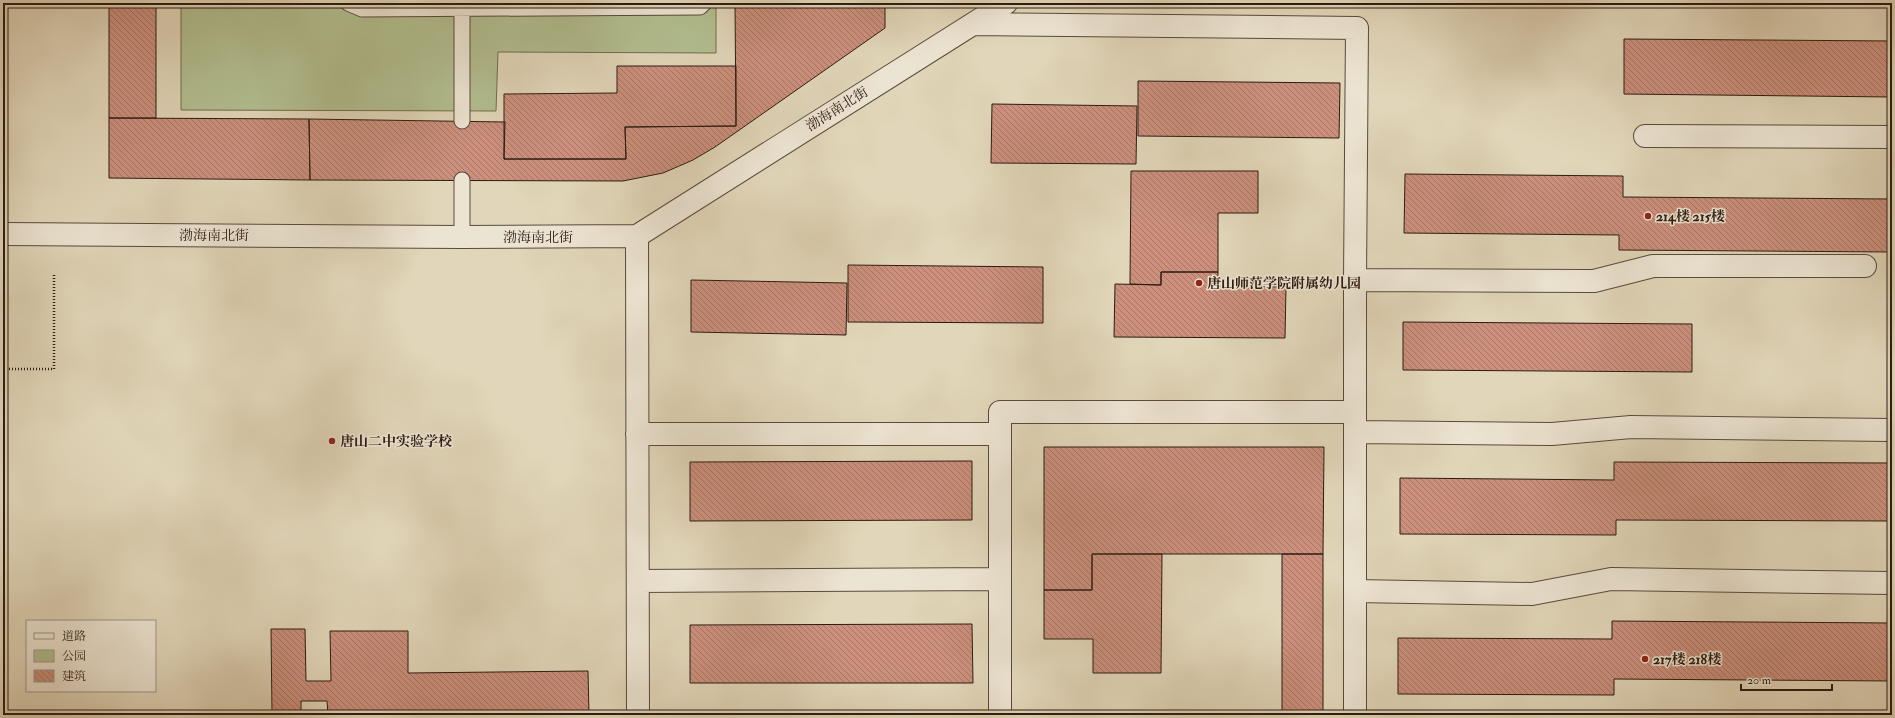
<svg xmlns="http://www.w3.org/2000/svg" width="1895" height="718" viewBox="0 0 1895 718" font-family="'IM FELL Double Pica','Noto Serif SC',serif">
<defs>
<pattern id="building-back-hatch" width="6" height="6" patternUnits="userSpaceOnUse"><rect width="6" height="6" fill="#cc907d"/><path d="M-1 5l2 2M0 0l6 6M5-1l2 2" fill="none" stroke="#a67565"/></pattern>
</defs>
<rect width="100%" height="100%" fill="#e1d6b9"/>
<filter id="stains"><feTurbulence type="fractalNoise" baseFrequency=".005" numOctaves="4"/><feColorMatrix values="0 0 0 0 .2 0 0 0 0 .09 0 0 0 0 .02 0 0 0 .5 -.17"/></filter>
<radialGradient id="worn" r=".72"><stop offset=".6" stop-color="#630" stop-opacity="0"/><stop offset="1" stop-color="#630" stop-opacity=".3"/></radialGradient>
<path fill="#b2be90" stroke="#706c51" d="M 181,3 L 716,3 L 716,53 L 498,52 L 496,111 L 181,110 Z"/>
<path fill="url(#building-back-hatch)" stroke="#2d1b12" d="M 109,3 L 156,3 L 156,118 L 109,118 Z
M 735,3 L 885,3 L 885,28 L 715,147 L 693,160 L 663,173 L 623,181 L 310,180 L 309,119 L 505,122 L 504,159 L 626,159 L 625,127 L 736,126 Z
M 1624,39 L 1892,41 L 1892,97 L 1624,94 Z
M 617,66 L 736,66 L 736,126 L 625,127 L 626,159 L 504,159 L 504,94 L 617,93 Z
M 1138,81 L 1340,83 L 1339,138 L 1138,136 Z
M 992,104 L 1137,106 L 1136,164 L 991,163 Z
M 109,118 L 309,119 L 310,180 L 109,178 Z
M 1131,171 L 1258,171 L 1258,213 L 1218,213 L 1218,272 L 1161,272 L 1161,285 L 1130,284 Z
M 1405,174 L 1623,176 L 1623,197 L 1892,199 L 1892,252 L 1619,250 L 1619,235 L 1404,233 Z
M 848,265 L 1043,267 L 1043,323 L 848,322 Z
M 1161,272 L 1218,272 L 1218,286 L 1286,287 L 1285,338 L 1114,337 L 1115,284 L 1161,285 Z
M 691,280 L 847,283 L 846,335 L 691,332 Z
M 1403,322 L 1692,324 L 1692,372 L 1403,370 Z
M 1044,447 L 1324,447 L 1323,554 L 1092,554 L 1092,590 L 1044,590 Z
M 972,461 L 972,520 L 690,521 L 690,462 Z
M 1614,462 L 1892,463 L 1892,521 L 1616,520 L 1616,535 L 1400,534 L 1400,478 L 1614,480 Z
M 1092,554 L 1162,554 L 1161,673 L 1093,673 L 1093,639 L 1044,639 L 1044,590 L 1092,590 Z
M 1282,554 L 1323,554 L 1323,715 L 1282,715 Z
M 1612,621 L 1892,623 L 1892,681 L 1614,679 L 1614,695 L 1398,694 L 1398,638 L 1612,639 Z
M 972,624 L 973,683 L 690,683 L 690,625 Z
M 271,629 L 305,629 L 306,681 L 331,681 L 330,631 L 408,631 L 408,673 L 588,671 L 589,715 L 328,715 L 327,701 L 301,701 L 301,715 L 272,715 Z"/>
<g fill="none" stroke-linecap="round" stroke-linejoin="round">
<defs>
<path id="service" d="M 348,3 L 362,9 L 700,7 L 704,3
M 462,9 L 462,121
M 462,237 L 462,180"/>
<path id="minor" d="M 973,24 L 1357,28 L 1355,280 L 1355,715
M 1645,136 L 1892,137
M 3,234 L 462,237 L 637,236 L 1006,3
M 637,236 L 638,715
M 1355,280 L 1594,281 L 1653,266 L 1865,266
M 1355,432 L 1552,434 L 1631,427 L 1892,430
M 637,434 L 1000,434
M 638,581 L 1000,579
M 1355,591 L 1532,594 L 1611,579 L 1892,583
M 1000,715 L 1000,412 L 1355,412"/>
</defs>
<use href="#service" stroke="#5a4a3c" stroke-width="17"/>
<use href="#minor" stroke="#5a4a3c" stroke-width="24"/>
<path stroke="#2d1b12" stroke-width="2.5" stroke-dasharray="1 2" stroke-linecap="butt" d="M 3,369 L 54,369 L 54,274"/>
<use href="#service" stroke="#ece4d2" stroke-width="15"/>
<use href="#minor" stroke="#ece4d2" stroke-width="22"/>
</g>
<g fill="#8f2418" stroke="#ece4d2" stroke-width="1.5">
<circle cx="1648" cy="216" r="4"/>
<circle cx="1199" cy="283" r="4"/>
<circle cx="332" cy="441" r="4"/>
<circle cx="1645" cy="659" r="4"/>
</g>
<g text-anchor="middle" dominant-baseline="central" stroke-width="3" stroke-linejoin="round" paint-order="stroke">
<g font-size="14" fill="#2d1b12" stroke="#ece4d2">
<text transform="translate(837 109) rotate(-32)">渤海南北街</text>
<text x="214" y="235">渤海南北街</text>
<text x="538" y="237">渤海南北街</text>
</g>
<g font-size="14" font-weight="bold" fill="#2d1b12" stroke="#ece4d2" text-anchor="start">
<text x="1656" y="216">214楼 215楼</text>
<text x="1207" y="283">唐山师范学院附属幼儿园</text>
<text x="340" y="441">唐山二中实验学校</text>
<text x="1653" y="659">217楼 218楼</text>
</g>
</g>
<rect width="1895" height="718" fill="none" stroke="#e1d6b9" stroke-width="16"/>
<rect x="4" y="4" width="1887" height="710" fill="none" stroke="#2d1b12" stroke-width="2"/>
<rect x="8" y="8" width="1879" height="702" fill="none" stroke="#2d1b12"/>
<rect x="26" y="620" width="130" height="72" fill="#ece4d2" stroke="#a09485"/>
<rect x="34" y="633" width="20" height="6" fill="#ece4d2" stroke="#a09485"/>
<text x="62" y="640" font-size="12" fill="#2d1b12">道路</text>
<rect x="34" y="650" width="20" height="12" fill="#b2be90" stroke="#a09485"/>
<text x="62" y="660" font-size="12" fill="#2d1b12">公园</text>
<rect x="34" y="670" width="20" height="12" fill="url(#building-back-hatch)" stroke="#a09485"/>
<text x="62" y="680" font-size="12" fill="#2d1b12">建筑</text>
<path d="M1741 684v6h91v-6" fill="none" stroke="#2d1b12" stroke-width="2"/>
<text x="1747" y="684" font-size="12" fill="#2d1b12" stroke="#ece4d2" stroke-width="3" paint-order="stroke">20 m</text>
<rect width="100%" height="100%" filter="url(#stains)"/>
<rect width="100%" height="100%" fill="url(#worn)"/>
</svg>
